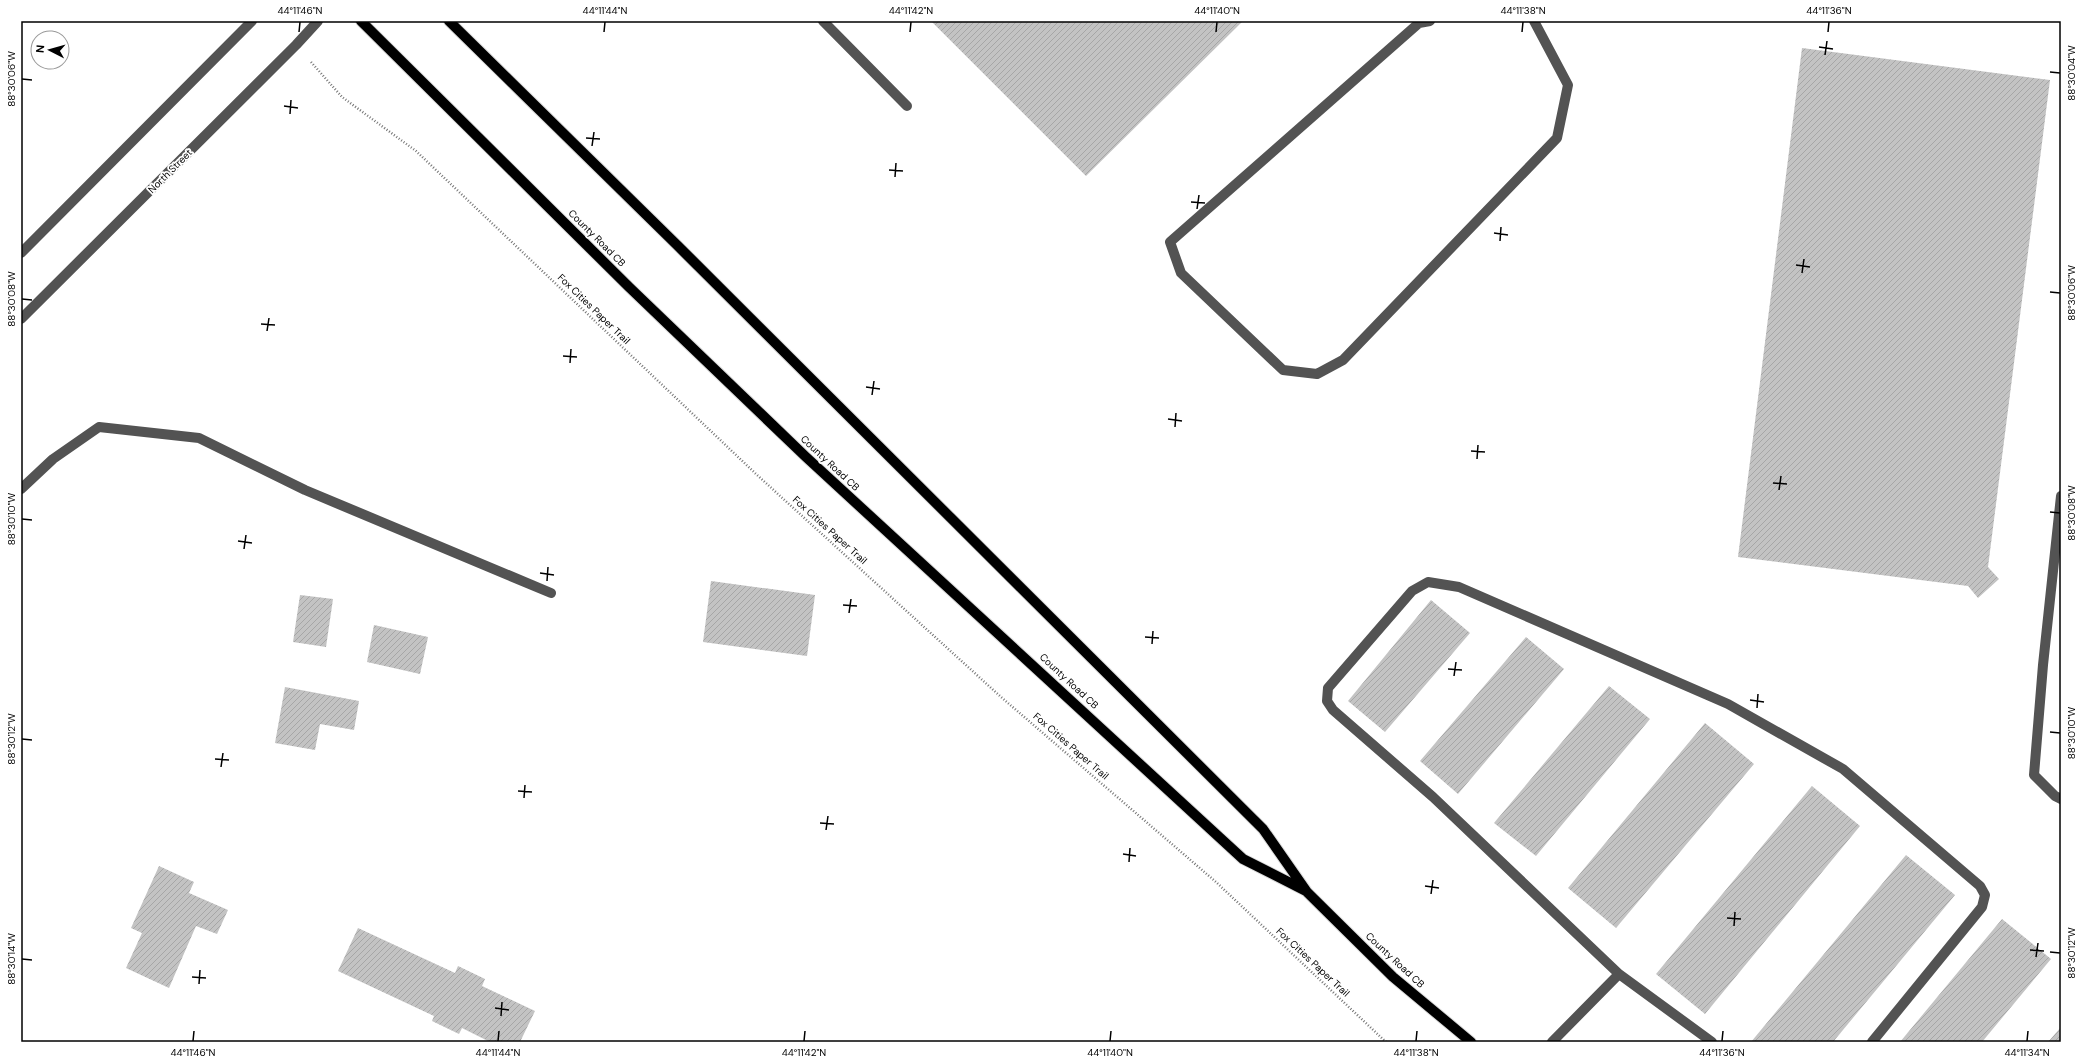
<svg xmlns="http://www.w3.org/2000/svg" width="2082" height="1063" viewBox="0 0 2082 1063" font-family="'DM Sans',sans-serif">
<defs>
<pattern id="building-hatch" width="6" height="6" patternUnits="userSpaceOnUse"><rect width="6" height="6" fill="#c3c3c3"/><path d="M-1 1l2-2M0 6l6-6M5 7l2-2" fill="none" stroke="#a6a6a6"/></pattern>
</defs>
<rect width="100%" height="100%" fill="#fff"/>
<path fill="url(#building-hatch)" d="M 931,21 L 1243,21 L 1086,176 Z
M 1802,48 L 2050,80 L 1988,567 L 1999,579 L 1978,598 L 1968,586 L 1738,557 Z
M 711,581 L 815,595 L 807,656 L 703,642 Z
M 300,595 L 333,599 L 326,647 L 293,642 Z
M 1431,600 L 1470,633 L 1385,732 L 1348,701 Z
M 374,625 L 428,637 L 420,674 L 367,662 Z
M 1526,637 L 1564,669 L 1458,794 L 1420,761 Z
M 1609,686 L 1650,719 L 1536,856 L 1494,823 Z
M 285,687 L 359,701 L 354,730 L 320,724 L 315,750 L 275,743 Z
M 1705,723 L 1754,764 L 1616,928 L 1568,888 Z
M 1812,786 L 1860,826 L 1705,1014 L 1656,974 Z
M 1906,855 L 1955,895 L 1833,1042 L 1751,1042 Z
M 159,866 L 194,882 L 189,893 L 228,910 L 217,934 L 196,926 L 169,988 L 126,968 L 142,933 L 131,928 Z
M 2002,919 L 2051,959 L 1982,1042 L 1900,1042 Z
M 358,928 L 455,973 L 458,966 L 485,979 L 482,986 L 535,1011 L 520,1042 L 490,1042 L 462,1028 L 459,1034 L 432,1021 L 434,1016 L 338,971 Z
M 2061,1027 L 2061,1042 L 2048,1042 Z"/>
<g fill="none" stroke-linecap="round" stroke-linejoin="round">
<defs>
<path id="major" d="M 361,21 L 629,287 L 806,457 L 1243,859 L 1306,891
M 449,21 L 677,245 L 1263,829 L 1307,892 L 1393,977 L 1471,1042"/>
</defs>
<use href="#major" stroke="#dbdbdb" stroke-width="12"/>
<path stroke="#757575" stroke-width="2.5" stroke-dasharray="1 2" stroke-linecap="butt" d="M 311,62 L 342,97 L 416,151 L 756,474 L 1001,697 L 1216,882 L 1386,1042"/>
<path stroke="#535353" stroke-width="10" d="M 823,21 L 907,106
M 1430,21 L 1419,23 L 1170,242 L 1181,273 L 1283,370 L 1317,374 L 1343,360 L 1557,138 L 1568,85 L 1534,21
M 21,253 L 252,21
M 21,319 L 296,45 L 318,21
M 21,489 L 53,459 L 99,427 L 199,438 L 305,490 L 551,593
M 2061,496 L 2043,665 L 2034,775 L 2055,796 L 2061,799
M 1552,1042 L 1619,974
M 1712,1042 L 1619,974 L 1433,797 L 1333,710 L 1327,701 L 1328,688 L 1412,591 L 1428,582 L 1459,587 L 1728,704 L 1843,769 L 1980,886 L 1985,895 L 1982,907 L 1872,1042"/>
<use href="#major" stroke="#000" stroke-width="10"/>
</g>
<path fill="none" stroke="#000" stroke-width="1.5" d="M 299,32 L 300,22M 604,32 L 605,22M 910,32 L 911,22M 1216,32 L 1217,22M 1522,32 L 1523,22M 1828,32 L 1829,22M 1819,47 L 1833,49M 1825,55 L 1827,41M 2050,72 L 2060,73M 22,79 L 32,80M 284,106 L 298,108M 290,114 L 291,100M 586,138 L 600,139M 592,146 L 594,132M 889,170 L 903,171M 895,177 L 896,163M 1191,202 L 1205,203M 1197,209 L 1199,195M 1494,233 L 1508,235M 1500,241 L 1501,227M 1796,265 L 1810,267M 1802,273 L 1804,259M 2050,292 L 2060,293M 22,299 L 32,300M 261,324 L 275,325M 267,331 L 269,318M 563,356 L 577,357M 570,363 L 571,349M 866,387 L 880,389M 872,395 L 874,381M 1168,419 L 1182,421M 1175,427 L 1176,413M 1471,451 L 1485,452M 1477,459 L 1478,445M 1773,483 L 1787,484M 1779,490 L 1781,476M 2050,512 L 2060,513M 22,519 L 32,520M 238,541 L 252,543M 244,549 L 246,535M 540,573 L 554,575M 547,581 L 548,567M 843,605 L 857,606M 849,613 L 851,599M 1145,637 L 1159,638M 1152,644 L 1153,631M 1448,669 L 1462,670M 1454,676 L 1456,662M 1750,700 L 1764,702M 1757,708 L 1758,694M 2050,732 L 2060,733M 22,739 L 32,740M 215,759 L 229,760M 221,767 L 223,753M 518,791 L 532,792M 524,798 L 525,785M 820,823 L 834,824M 826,830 L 828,816M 1123,854 L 1136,856M 1129,862 L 1130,848M 1425,886 L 1439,888M 1431,894 L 1433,880M 1727,918 L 1741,919M 1734,926 L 1735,912M 2030,950 L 2044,951M 2050,952 L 2060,953M 2036,957 L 2038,943M 22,959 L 32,960M 192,977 L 206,978M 199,984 L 200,970M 495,1008 L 509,1010M 501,1016 L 502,1002M 193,1041 L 194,1031M 498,1041 L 499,1031M 804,1041 L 805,1031M 1110,1041 L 1111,1031M 1416,1041 L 1417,1031M 1722,1041 L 1723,1031M 2027,1041 L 2028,1031"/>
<g text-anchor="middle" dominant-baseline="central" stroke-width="3.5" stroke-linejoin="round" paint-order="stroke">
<g font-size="10" fill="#000" stroke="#fff">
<text transform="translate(170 171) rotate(-45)">North Street</text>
<text transform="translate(597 238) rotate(45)">County Road CB</text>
<text transform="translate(594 309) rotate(44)">Fox Cities Paper Trail</text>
<text transform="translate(830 463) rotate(43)">County Road CB</text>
<text transform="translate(830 530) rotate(42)">Fox Cities Paper Trail</text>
<text transform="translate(1069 681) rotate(43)">County Road CB</text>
<text transform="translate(1071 746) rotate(41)">Fox Cities Paper Trail</text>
<text transform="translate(1395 960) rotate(43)">County Road CB</text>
<text transform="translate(1313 962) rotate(43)">Fox Cities Paper Trail</text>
</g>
</g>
<rect width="2082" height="1063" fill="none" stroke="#ffffff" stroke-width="44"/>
<g transform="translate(50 50) rotate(276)"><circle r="19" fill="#ffffff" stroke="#999999"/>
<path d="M0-3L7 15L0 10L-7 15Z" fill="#000000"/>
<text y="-6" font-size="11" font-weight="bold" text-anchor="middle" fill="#000000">N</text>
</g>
<rect x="22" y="22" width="2038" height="1019" fill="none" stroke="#000" stroke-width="1.5"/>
<g font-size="10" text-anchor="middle" fill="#000">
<text x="300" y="14">44°11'46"N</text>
<text x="605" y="14">44°11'44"N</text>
<text x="911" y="14">44°11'42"N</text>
<text x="1217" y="14">44°11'40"N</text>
<text x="1523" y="14">44°11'38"N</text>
<text x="1829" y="14">44°11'36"N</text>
<text transform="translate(2071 73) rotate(-90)" y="4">88°30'04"W</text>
<text transform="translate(11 79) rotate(-90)" y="4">88°30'06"W</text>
<text transform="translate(2071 293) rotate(-90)" y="4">88°30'06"W</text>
<text transform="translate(11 299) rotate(-90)" y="4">88°30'08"W</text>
<text transform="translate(2071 513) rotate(-90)" y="4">88°30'08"W</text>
<text transform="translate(11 519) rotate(-90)" y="4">88°30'10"W</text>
<text transform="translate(2071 733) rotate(-90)" y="4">88°30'10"W</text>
<text transform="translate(11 739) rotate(-90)" y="4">88°30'12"W</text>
<text transform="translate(2071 953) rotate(-90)" y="4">88°30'12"W</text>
<text transform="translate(11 959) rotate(-90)" y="4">88°30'14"W</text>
<text x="193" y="1056">44°11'46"N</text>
<text x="498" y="1056">44°11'44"N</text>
<text x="804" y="1056">44°11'42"N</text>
<text x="1110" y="1056">44°11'40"N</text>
<text x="1416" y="1056">44°11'38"N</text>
<text x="1722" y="1056">44°11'36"N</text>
<text x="2027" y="1056">44°11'34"N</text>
</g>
</svg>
